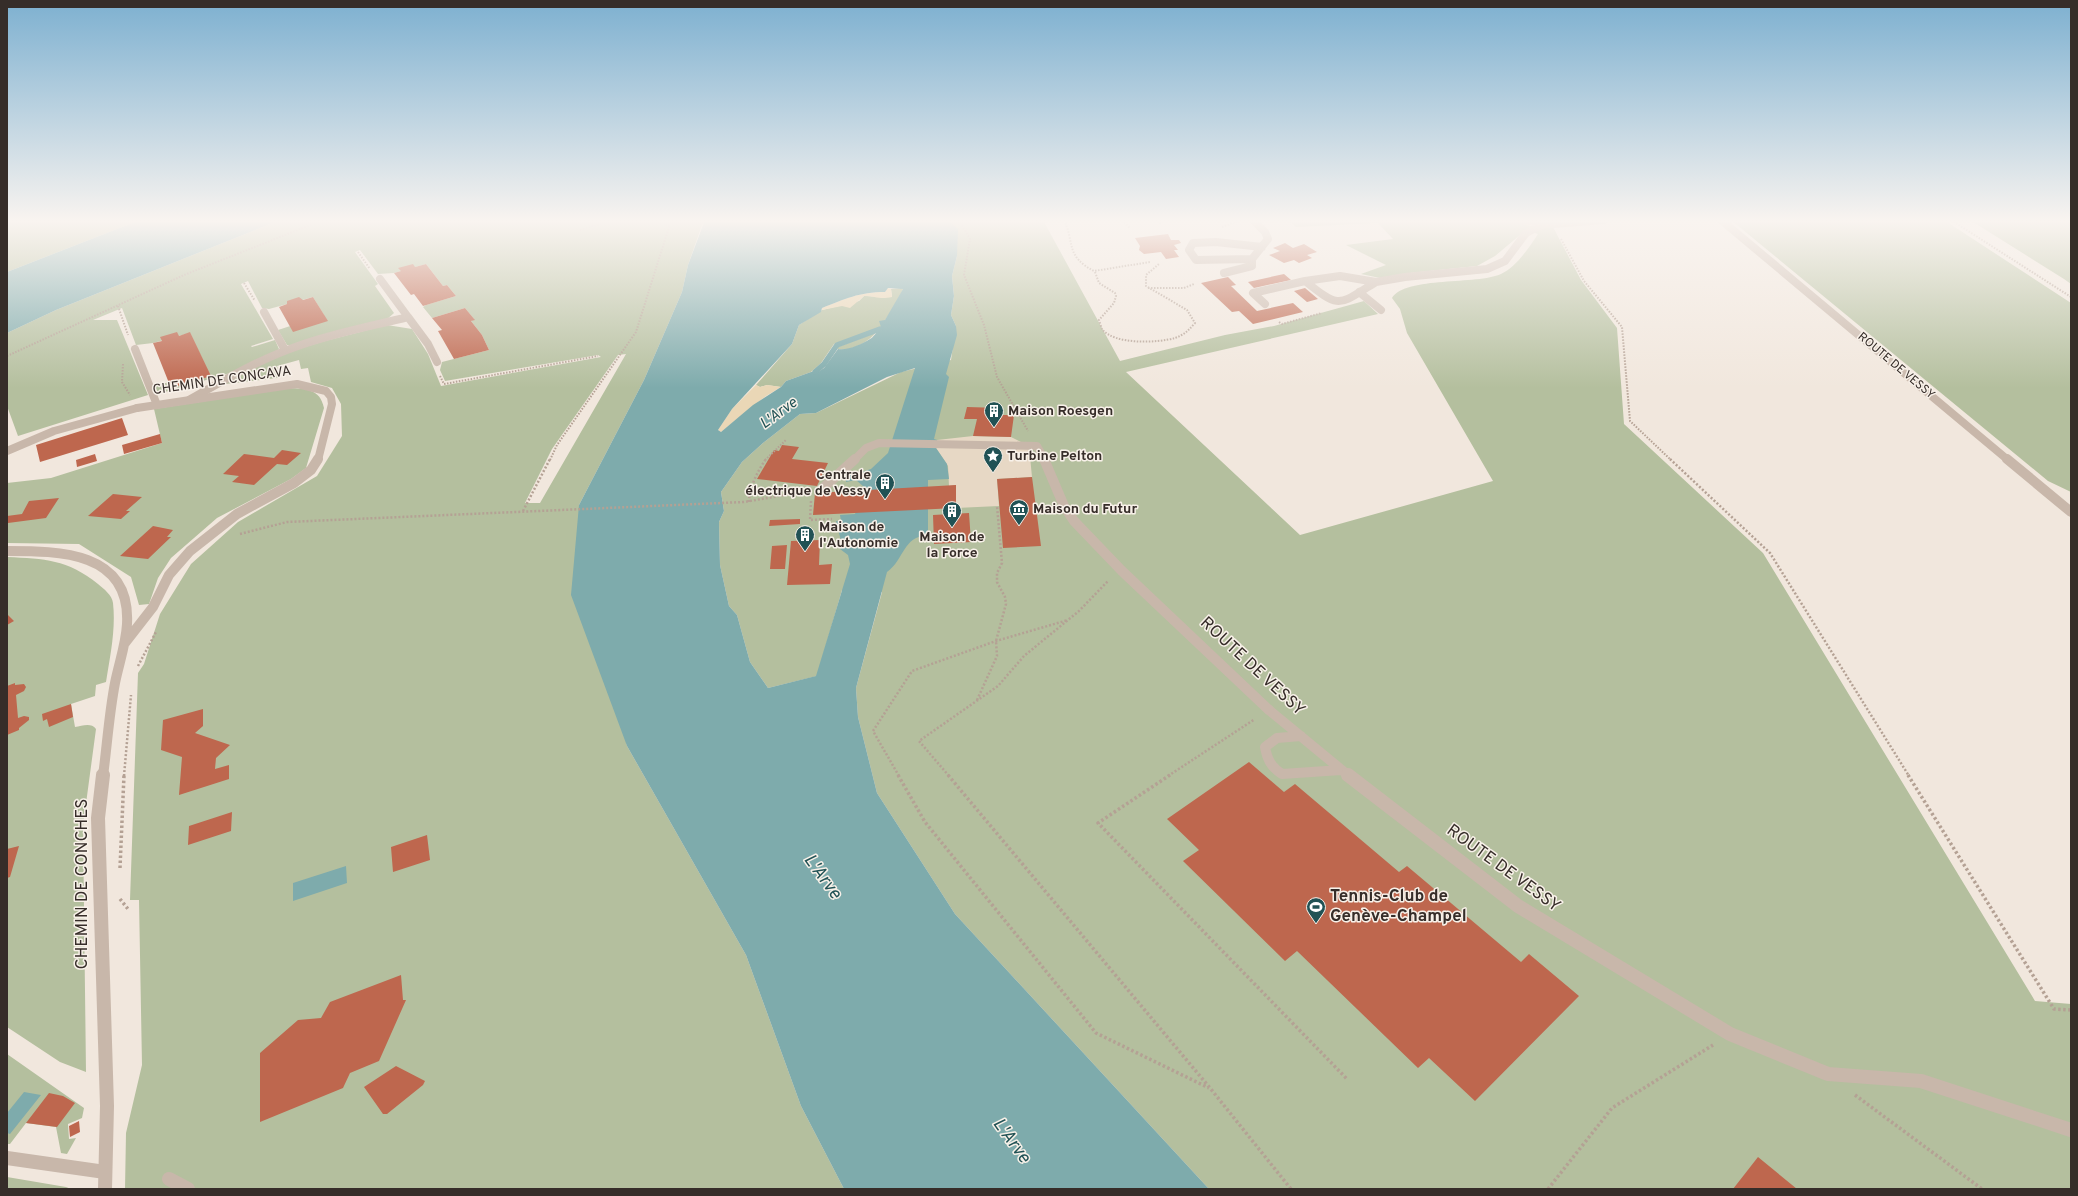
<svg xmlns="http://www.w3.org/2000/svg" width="2078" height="1196" viewBox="0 0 2078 1196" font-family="Overpass,sans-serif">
<rect width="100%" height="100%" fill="#f1e7dd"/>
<path fill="#b4bf9e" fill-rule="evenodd" d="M 7,220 L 140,220 L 7,272 Z
M 280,220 L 706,220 L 702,225 L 688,265 L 682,292 L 644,380 L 579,505 L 627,746 L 746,955 L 801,1106 L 844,1189 L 125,1189 L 126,1133 L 142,1065 L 139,900 L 130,900 L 138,673 L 144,664 L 160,614 L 191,564 L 238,522 L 317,476 L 342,436 L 341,404 L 332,388 L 311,382 L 308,368 L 301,369 L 299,360 L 277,366 L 280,376 L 277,378 L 225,384 L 228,379 L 288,352 L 325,341 L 387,325 L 412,329 L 428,354 L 441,386 L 601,357 L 598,355 L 445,381 L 440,370 L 442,362 L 489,350 L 482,335 L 471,321 L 474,319 L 465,308 L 432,318 L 423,307 L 426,305 L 456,296 L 447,285 L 443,286 L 426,264 L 394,273 L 378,274 L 360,250 L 355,252 L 378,284 L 375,286 L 394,313 L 385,321 L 293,345 L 287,345 L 278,330 L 324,315 L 313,297 L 269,309 L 262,308 L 248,281 L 241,284 L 273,339 L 251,346 L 252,347 L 275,340 L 279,349 L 276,352 L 230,373 L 158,394 L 155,386 L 169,382 L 210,375 L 190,333 L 153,343 L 136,345 L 122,308 L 93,320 L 117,320 L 148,395 L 18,436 L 7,406 L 7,333 L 56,310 ZM 626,354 L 540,503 L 525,503 L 552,449 L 618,355 Z
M 948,220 L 1043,220 L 1120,361 L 1225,335 L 1274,326 L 1364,301 L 1378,314 L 1126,372 L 1300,535 L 1493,481 L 1407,333 L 1400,309 L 1392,298 C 1406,276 1477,285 1501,274 C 1516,267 1529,248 1538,234 L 1526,230 L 1495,256 L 1477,266 L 1410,273 L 1380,278 L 1361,274 L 1386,265 L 1346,245 L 1393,239 L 1378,223 L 1296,227 L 1288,220 L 1517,220 L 1532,227 L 1553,227 L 1581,280 L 1617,328 L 1624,424 L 1763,553 L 2035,1001 L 2071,1004 L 2071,1189 L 1209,1189 L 955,914 L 877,793 L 858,717 L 856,688 L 882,592 L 842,590 L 817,676 L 768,688 L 750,662 L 737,615 L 729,606 L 720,565 L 719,522 L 724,511 L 721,492 L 742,462 L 763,443 L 800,414 L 816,413 L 901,372 L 951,360 L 956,326 L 951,315 L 954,296 L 952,276 L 957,256 Z
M 1731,220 L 1944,220 L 2071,303 L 2071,492 L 2048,481 Z
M 1970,220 L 2071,220 L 2071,284 L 2064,279 Z
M 901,288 L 903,289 C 898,302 888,315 881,327 L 834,344 L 821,363 L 811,372 L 786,381 L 781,387 L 767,385 L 760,387 L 756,385 L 792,344 L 799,325 L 822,310 L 859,301 L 864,296 L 892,297 L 891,289 Z
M 875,333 C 869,342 849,352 838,349 L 838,347 Z
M 289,388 C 305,389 320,388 324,408 L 306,468 L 291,479 L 217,518 L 171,558 L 158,578 L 149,604 L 139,605 L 131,577 L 79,544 L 7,543 L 7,483 L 51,478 L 162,443 L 154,409 Z
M 7,557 C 45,559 67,559 98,584 C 104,589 112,595 113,603 C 116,629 110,657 106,682 L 96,685 L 95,696 L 71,704 L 75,727 C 82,726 91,722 96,729 L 83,826 L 86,1072 L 60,1062 L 7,1027 Z
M 7,1054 L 84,1108 L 82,1118 L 68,1124 L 69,1139 L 76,1138 L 67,1154 L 61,1153 L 56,1127 L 26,1123 L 10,1144 L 7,1144 Z
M 7,1177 L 66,1187 L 71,1189 L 7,1189 Z"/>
<path fill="#ead7b6" d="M 887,288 L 891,289 L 892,297 C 879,300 876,296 864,296 L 850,308 L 842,306 L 822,310 L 822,308 C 845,299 859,292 885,292 Z
M 756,385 L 760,387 L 767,385 L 781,387 L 766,396 L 721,432 L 718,430 L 732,409 Z"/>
<path fill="#e7d8c5" d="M 973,436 L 1011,437 L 1029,446 L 1032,477 L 997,479 L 999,506 L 956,508 L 956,485 L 949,486 L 948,466 L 936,448 L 937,440 Z"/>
<path fill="#7eabac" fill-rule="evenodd" d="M 140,220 L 280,220 L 56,310 L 7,333 L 7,272 Z
M 706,220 L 948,220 L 958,229 L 957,256 L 952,276 L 954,296 L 951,315 L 956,326 L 957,335 L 946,374 L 949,377 L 934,439 L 937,440 L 936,448 L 947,464 L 949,479 L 928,480 L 928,535 C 902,537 905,559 887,572 L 856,688 L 858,717 L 877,793 L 955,914 L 1209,1189 L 844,1189 L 801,1106 L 746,955 L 627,746 L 571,595 L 579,505 L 644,380 L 682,292 L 688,265 L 703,225 ZM 888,288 L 903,289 L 885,320 L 879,321 L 881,327 L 879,331 C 875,333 874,337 870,339 C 862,344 847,351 838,349 L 824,368 L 818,372 L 811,372 L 786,381 L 781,387 L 753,405 L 721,432 L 718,430 L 732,409 L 792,344 L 799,325 L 821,312 L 822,308 C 845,299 859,292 885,292 ZM 915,368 L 888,453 L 871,469 L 855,474 L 846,475 L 846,482 L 856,480 L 864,487 L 855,514 L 840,515 L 841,521 L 836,521 L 842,545 L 840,549 L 848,555 L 850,564 L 816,676 L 768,688 L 750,662 L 737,615 L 729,606 L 720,565 L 719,522 L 724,511 L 721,492 L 742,462 L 763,443 L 800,414 L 816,413 L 887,377 Z
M 346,866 L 347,883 L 293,901 L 293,883 Z
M 24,1092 L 41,1095 L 10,1134 L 7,1133 L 7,1113 Z"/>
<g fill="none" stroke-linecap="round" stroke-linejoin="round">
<path stroke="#7eabac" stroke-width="5.5" d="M 815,372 L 824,364 L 837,345 L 880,329"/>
</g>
<path fill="#be674e" d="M 1168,234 L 1171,240 L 1179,240 L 1181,243 L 1174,245 L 1178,250 L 1174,250 L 1179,257 L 1166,259 L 1161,252 L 1144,254 L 1139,250 L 1140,246 L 1135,238 Z
M 1285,243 L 1293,248 L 1304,244 L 1317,252 L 1307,255 L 1312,258 L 1299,263 L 1294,260 L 1284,263 L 1269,255 L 1280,251 L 1273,248 Z
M 413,264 L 415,267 L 426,264 L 443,286 L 447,285 L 456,296 L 423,306 L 414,294 L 411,295 L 394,273 L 401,271 L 398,268 Z
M 1284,274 L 1291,280 L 1254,288 L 1248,282 Z
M 1228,277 L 1236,285 L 1231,286 L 1257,311 L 1293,303 L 1303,312 L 1253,324 L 1239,311 L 1232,312 L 1201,283 Z
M 1305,288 L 1318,299 L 1307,302 L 1294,291 Z
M 299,297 L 303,300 L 313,297 L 328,321 L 293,332 L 279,307 L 287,304 L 287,301 Z
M 465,308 L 475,320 L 471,321 L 482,335 L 489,350 L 454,359 L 438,331 L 442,330 L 432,318 Z
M 177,332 L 179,336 L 190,332 L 211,376 L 171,388 L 153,343 L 162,341 L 160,337 Z
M 967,407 L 1001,408 L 1001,415 L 1014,415 L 1011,437 L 973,436 L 977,419 L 964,419 Z
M 122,418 L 128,435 L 40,462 L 36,445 Z
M 160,434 L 162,443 L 124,454 L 122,445 Z
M 782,445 L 799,447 L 792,459 L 828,463 L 817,486 L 757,479 L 774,450 L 779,451 Z
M 282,450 L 301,453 L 287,465 L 277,464 L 254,485 L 232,482 L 239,476 L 223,474 L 244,454 L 274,458 Z
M 95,454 L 97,461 L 77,467 L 76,460 Z
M 1032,477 L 1041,546 L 1003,548 L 997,479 Z
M 956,485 L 956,508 L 813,515 L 815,493 Z
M 113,494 L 142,497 L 126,511 L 130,511 L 121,519 L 88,516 Z
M 59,498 L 46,518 L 8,523 L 7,525 L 7,516 L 22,514 L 29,501 Z
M 969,513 L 971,542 L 934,544 L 933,515 Z
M 800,519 L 800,524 L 769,526 L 770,520 Z
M 153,526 L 173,530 L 167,537 L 171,537 L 148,559 L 120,556 Z
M 820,540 L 819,565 L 832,564 L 830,584 L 787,585 L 791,541 Z
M 787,545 L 785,569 L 770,569 L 772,546 Z
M 7,614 L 14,621 L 7,625 Z
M 15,683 L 15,685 L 24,684 L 26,687 L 24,691 L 16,695 L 18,718 L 24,716 L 29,717 L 29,720 L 19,728 L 19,730 L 7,735 L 7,686 Z
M 71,704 L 73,717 L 49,727 L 47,719 L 43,721 L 42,714 Z
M 203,709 L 203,726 L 195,733 L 230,745 L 216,758 L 215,769 L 229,765 L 229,779 L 179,795 L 182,757 L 161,750 L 163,720 Z
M 1249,762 L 1284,792 L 1295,784 L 1399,872 L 1407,866 L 1521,962 L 1529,954 L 1579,996 L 1475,1101 L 1429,1058 L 1418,1068 L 1297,951 L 1285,961 L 1183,861 L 1199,850 L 1167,819 Z
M 232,812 L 231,831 L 188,845 L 189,826 Z
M 427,835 L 430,860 L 393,872 L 391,847 Z
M 19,846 L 10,877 L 7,878 L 7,849 Z
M 401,975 L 403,1000 L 406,1000 L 379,1061 L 350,1073 L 343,1088 L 260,1122 L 260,1053 L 298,1020 L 321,1018 L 330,1002 Z
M 396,1066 L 425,1081 L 423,1085 L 387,1114 L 383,1114 L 364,1087 Z
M 49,1093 L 63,1096 L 75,1103 L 57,1127 L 26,1123 Z
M 79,1121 L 80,1132 L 70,1137 L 69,1126 Z
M 1758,1157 L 1797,1189 L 1733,1189 Z"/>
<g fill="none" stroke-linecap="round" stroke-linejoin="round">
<path stroke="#b4a194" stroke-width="2" stroke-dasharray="1.5 1.5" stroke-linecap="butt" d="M 959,220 L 970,239 L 964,275 L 984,325 L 997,377 L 1028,431
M 1064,220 C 1075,243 1065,256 1094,271 L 1150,262
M 1122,220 L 1130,228
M 1158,220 L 1161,224
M 1951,220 L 2071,297
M 1222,227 L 1238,221
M 580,230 L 615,220
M 1561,239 L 1584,281 L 1622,327 L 1630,421 L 1671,460
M 358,252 L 370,269
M 1095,272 L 1099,283 L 1115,293 L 1116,296 L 1114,303 L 1099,320 C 1100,323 1101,327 1102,329 C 1114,345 1158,343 1175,338 C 1184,335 1189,330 1195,323 L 1187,310 L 1146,286 L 1146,275 L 1159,264
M 244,283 L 255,301
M 1148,288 L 1184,288 L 1194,284
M 118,306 L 128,335
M 1279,322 L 1282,324 L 1322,313
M 7,356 L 184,275 L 323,220
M 123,364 L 122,382 L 130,395
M 440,376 L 444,384 L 598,356
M 550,460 L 557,445 L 636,332 L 669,227 L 661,220
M 765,460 L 786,440"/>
<path stroke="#b4a194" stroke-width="2.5" stroke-dasharray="2 2" stroke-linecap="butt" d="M 1670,459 L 1770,553 L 1909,776
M 811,501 L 810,520 L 832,519
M 749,502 C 749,488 758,470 766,459
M 523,511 L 550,459
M 240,534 L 287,522 L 744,502 L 808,491
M 138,666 L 156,632
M 977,700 L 997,656 L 996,641 L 1006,604 L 1005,597 L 997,582 L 997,573 L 1002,563 L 997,506
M 124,776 L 131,695
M 899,776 L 873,731 L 912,671 L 996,641 L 1068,620
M 949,776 L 919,741 L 998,686 L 1024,656 L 1079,611 L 1108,581
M 1168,776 L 1255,719"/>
<path stroke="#b4a194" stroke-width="3.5" stroke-dasharray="2.5 2.5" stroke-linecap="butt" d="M 898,775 L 925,822 L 1096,1033 L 1209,1088
M 948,775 L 1210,1088 L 1291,1189
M 1170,775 L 1098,823 L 1347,1079
M 1908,775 L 2054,1009 L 2071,1010
M 120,868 L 124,775
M 120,899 L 128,909
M 1855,1095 L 1982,1189
M 1548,1189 L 1612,1108 L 1713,1045"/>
<path stroke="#c8b7aa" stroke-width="8" d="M 1519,220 L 1553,224 L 1604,220
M 1252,259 L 1196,260 L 1189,250 L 1193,243 L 1216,242 L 1262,247
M 1224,273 L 1252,266 L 1252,259 L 1268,239 L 1265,232 L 1253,220
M 1340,276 L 1376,282 C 1338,305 1341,310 1305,281 Z
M 1376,282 L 1405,277 L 1487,269 L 1505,261 L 1526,233 L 1544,224
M 1359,292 L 1381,310
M 1265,304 L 1253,293 L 1305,281
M 7,451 L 54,431 L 137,408"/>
<path stroke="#c8b7aa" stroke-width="10" d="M 1269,710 L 1349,776
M 1301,736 L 1277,738 L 1265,747 C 1267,759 1271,767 1282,774 L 1341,770"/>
<path stroke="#c8b7aa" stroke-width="14" d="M 1348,775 L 1518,906 L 1730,1034 L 1828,1074 L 1921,1081 L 2071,1130
M 7,1158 L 105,1172
M 169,1179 L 188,1189"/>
<path stroke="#c8b7aa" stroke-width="8" d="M 380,279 L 408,317
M 264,312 L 285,350
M 135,349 L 157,405
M 189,400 C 224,380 260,359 298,346 C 334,333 372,326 408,317 L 428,344 L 437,362
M 854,460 L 866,448 L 879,443 L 1037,446 L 1045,460"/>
<path stroke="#c8b7aa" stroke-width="10" d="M 1044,459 L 1064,506 L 1074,521 L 1122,571 L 1269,710
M 822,489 L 855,459"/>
<path stroke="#c8b7aa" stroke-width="8" d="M 137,408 L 297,384 L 326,391 L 331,397 L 332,404 L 318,460"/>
<path stroke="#c8b7aa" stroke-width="10" d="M 7,551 C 59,551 131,551 127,624 C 126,644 119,663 115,683 C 109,714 107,746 103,776
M 125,643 L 153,607 L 169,575 L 190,551 L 237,514 L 294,483 L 311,470 L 318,459"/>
<path stroke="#c8b7aa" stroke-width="14" d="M 103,775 L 98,818 L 107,1106 L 105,1189"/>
<path stroke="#c8b7aa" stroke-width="8" d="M 1721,220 L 2008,460"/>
<path stroke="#c8b7aa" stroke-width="10" d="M 2007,459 L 2071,512"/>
</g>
<linearGradient id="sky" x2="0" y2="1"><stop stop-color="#7db0d0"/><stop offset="0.57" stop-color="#f9f4f0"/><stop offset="1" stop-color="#f9f4f0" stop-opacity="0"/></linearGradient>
<rect width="2078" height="388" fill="url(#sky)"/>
<defs>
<symbol id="building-pin" viewBox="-11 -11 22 30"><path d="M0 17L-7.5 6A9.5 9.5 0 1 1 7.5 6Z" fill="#215255" stroke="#f8f1e9"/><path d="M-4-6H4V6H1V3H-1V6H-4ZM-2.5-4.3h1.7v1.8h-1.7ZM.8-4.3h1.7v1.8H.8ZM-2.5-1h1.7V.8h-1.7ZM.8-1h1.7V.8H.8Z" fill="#fff"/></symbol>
<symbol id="sight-pin" viewBox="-11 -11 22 30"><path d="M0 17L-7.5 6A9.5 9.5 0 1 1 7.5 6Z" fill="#215255" stroke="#f8f1e9"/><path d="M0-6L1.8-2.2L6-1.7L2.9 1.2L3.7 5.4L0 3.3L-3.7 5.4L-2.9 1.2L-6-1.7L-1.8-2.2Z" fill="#fff"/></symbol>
<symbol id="museum-pin" viewBox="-11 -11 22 30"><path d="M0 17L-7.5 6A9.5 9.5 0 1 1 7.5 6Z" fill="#215255" stroke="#f8f1e9"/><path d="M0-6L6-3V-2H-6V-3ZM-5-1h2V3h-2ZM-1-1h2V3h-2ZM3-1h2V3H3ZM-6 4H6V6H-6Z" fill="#fff"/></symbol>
<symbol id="stadium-pin" viewBox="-11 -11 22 30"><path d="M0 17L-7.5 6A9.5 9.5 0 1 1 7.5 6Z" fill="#215255" stroke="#f8f1e9"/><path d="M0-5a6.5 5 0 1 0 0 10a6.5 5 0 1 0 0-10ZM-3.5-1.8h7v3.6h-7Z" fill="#fff"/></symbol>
</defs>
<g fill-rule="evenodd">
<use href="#building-pin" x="983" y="400" width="22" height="30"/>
<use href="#sight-pin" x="982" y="445" width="22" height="30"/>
<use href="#building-pin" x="874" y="472" width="22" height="30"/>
<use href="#museum-pin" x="1008" y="498" width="22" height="30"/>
<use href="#building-pin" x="941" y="500" width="22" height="30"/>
<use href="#building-pin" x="794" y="524" width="22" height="30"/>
<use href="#stadium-pin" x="1305" y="896" width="22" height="30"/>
</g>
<g text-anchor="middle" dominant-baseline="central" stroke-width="3" stroke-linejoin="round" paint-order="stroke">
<g font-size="12" fill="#362d29" stroke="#f8f1e9">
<text transform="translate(1896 366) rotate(40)">ROUTE DE VESSY</text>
</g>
<g font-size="14" fill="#362d29" stroke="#f8f1e9">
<text transform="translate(222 381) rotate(-8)">CHEMIN DE CONCAVA</text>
</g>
<g font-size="14" font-weight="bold" fill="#362d29" stroke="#f8f1e9" text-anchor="start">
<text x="1008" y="411">Maison Roesgen</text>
<text x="1007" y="456">Turbine Pelton</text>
<text x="871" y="475" text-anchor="end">Centrale<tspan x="871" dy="16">électrique de Vessy</tspan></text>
<text x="1033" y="509">Maison du Futur</text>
<text x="819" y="527">Maison de<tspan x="819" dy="16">l'Autonomie</tspan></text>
<text x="952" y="537" text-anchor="middle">Maison de<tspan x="952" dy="16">la Force</tspan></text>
</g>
<g font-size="15" font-style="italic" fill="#215255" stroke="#f8f1e9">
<text transform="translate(779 414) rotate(-36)">L'Arve</text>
</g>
<g font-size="17" fill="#362d29" stroke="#f8f1e9">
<text transform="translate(1252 667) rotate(43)">ROUTE DE VESSY</text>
<text transform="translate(1503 869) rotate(36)">ROUTE DE VESSY</text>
<text transform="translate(83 884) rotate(-90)">CHEMIN DE CONCHES</text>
</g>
<g font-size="17" font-weight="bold" fill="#362d29" stroke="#f8f1e9" text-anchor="start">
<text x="1330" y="897">Tennis-Club de<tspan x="1330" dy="20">Genève-Champel</tspan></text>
</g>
<g font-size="18" font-style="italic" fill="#215255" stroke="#f8f1e9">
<text transform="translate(822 877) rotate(54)">L'Arve</text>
<text transform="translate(1011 1141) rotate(54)">L'Arve</text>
</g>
</g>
<rect width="2078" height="1196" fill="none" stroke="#362d29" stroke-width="16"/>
</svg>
